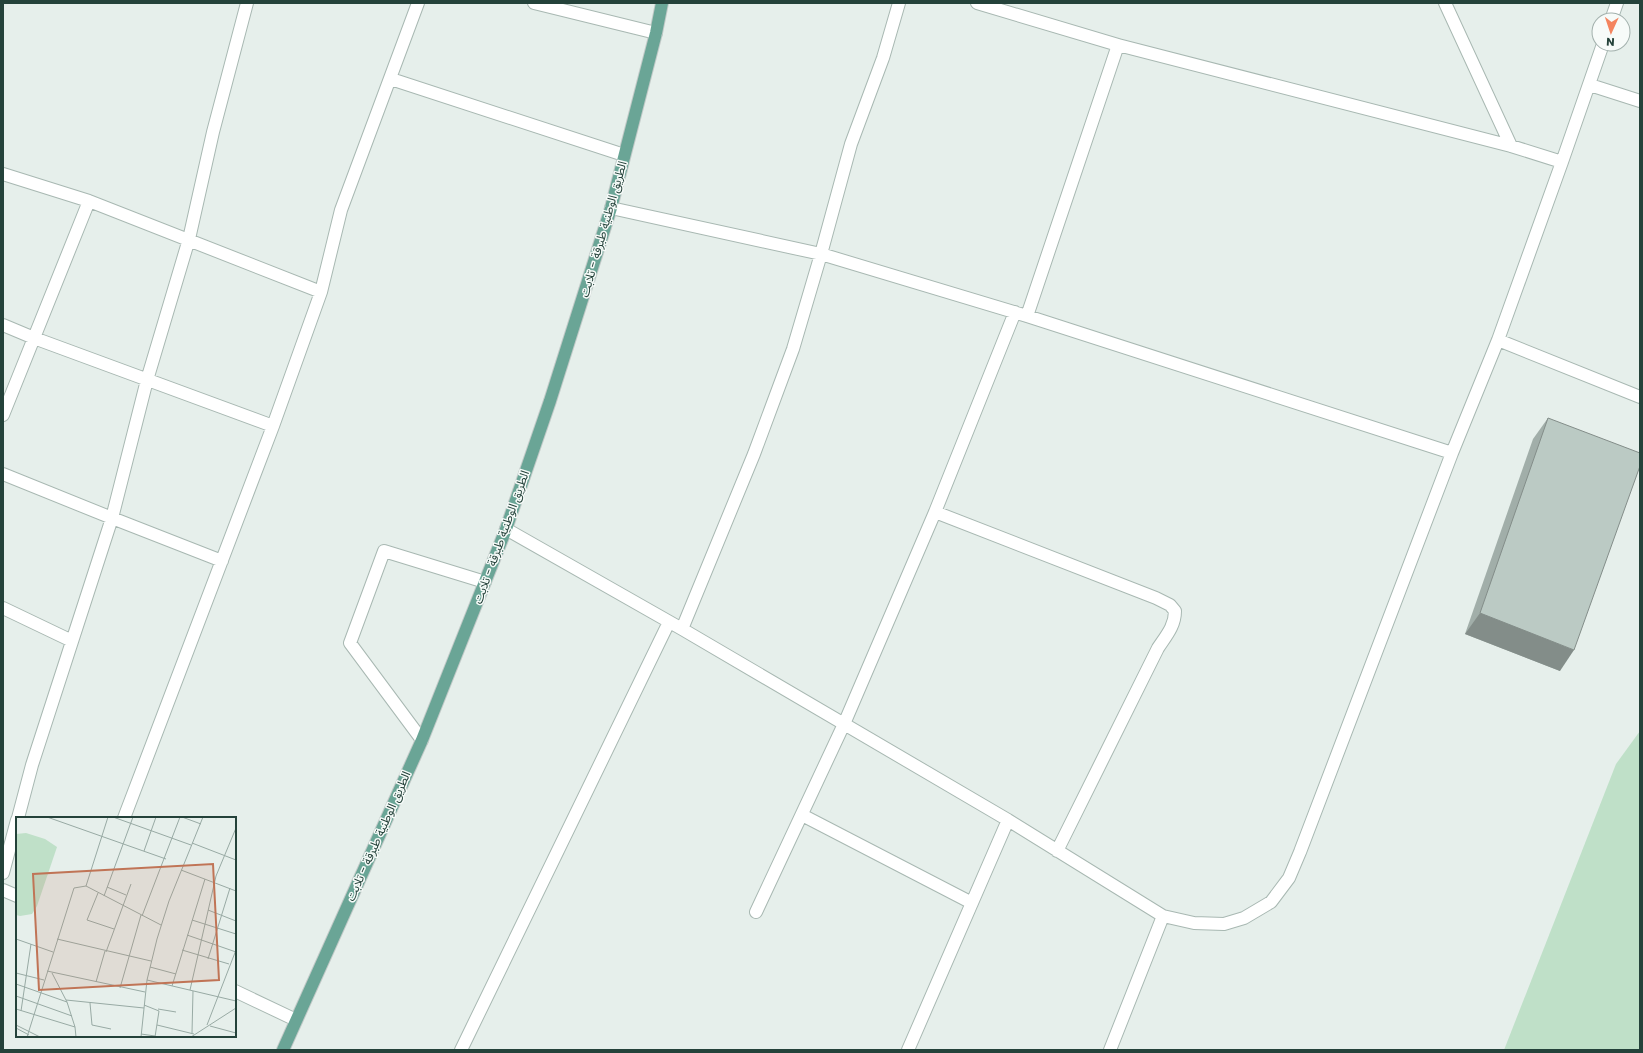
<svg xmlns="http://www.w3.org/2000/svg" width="1643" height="1053" viewBox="0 0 1643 1053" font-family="Poppins,'Noto Sans Arabic',sans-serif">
<rect width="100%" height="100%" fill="#e6efeb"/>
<path fill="#bfe0c8" d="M 1640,731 L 1640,1050 L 1504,1050 L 1616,764 Z"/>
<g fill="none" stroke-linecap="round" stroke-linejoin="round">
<defs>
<path id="minor" d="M 534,3 L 656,33
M 977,3 L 1118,45 L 1511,146 L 1562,162
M 1445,3 L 1511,146
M 1611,20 L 1617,3
M 391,79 L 624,155
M 1590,85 L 1640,101
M 3,174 L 89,201 L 321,292
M 611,208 L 821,254 L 1027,316 L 1452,453
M 1027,316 L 1118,45
M 3,325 L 34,338 L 273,426
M 1498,340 L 1640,397
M 3,415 L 89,201
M 3,474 L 112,518 L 222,561
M 935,512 L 1156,598 L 1170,605 L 1175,611 C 1175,626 1166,636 1158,648 L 1057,851
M 506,529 L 682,629 L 1008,820 L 1163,916 L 1194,923 L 1224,924 L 1244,918 L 1271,902 L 1289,878 L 1300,852 L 1452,453 L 1498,340 L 1562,162 L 1603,44
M 3,608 L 72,641
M 682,629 L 754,454 L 793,349 L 821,254 L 851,144 L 883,58 L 899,3
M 422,740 L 350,643 L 384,551 L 485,582
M 802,815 L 972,903
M 18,818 L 32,765 L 112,518 L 147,380 L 189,239 L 213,132 L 247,3
M 124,818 L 273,426 L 321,292 L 341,210 L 418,3
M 3,873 L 17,820
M 3,890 L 17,896
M 756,912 L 844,724 L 935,512 L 1015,312
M 235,991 L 296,1020
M 461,1050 L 669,622
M 908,1050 L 1008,820
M 1110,1050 L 1163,916"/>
<path id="major" d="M 283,1050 L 422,740 L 506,529 L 550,401 L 611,208 L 656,33 L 662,3"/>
</defs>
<use href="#minor" stroke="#a8b8b2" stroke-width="14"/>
<use href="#major" stroke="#c2cac8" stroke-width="14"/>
<use href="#minor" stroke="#fff" stroke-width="12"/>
<use href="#major" stroke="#6aa596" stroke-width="12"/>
</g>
<path fill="#a1aea9" d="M 1548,418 L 1560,671 L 1465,634 L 1533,439 Z"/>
<path fill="#838d89" d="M 1480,613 L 1574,650 L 1560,671 L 1465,634 Z"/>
<path fill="#bbcac4" stroke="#838d89" d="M 1548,418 L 1640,453 L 1640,466 L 1574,650 L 1480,613 Z"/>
<g text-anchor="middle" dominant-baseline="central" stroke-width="3" stroke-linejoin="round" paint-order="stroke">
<g font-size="12" fill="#24423a" stroke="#f7fbf9">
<text transform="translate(603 229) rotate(-74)">الطريق الوطنية طبرقة - تلابت</text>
<text transform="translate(501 537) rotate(-70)">الطريق الوطنية طبرقة - تلابت</text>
<text transform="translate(378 836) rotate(-66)">الطريق الوطنية طبرقة - تلابت</text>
</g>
</g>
<g transform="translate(16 817)">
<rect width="220" height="220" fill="#e6efeb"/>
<path d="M 10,16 L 29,22 L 41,30 L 21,89 L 16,97 L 4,99 L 0,98 L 0,17 Z" fill="#bfe0c8"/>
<path fill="none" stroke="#98aaa4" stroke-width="1" d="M 31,0 L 150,42M 97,0 L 175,28M 166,0 L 185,7M 176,26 L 220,43M 128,34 L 140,0M 165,53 L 220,74M 70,69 L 92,0M 91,70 L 110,78M 82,76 L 71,103 L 98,112M 88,79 L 117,0M 192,93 L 220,104M 126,99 L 164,0M 176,103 L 220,117M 171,118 L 220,135M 0,122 L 37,135M 41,122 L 135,144M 166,133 L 213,147M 90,135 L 115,67M 192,142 L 214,71M 134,150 L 160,157M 31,154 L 129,175M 0,156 L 28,163M 36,156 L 51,185 L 59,210 L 60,220M 131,163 L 220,184M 80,165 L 89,134M 0,167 L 51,185M 156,169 L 189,62M 104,171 L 125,98M 174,173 L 200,59 L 220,11M 0,179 L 56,199M 50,183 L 128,191M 74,186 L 76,208 L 95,212M 128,188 L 143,194 L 139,220M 0,192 L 59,210M 142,192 L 160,195M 5,194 L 15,127M 0,208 L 24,220M 141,208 L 178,217M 191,208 L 220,133M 194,209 L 220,216M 0,211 L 13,218M 176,216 L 177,174M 125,217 L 139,219M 11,220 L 58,71 L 70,69 L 145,108M 125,220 L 131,163 L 141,122 L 153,84 L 187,0M 175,220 L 220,191"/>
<path fill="#c07456" fill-opacity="0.15" stroke="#c07456" stroke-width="2" d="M 197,47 L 203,163 L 23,173 L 17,57 Z"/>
<rect width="220" height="220" fill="none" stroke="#24423a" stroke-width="2"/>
</g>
<rect width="1643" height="1053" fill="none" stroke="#24423a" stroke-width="8"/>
<g transform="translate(1611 32) rotate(183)"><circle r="19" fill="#f7fbf9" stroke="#a3b1ad"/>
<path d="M0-3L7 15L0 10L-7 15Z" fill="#f4845f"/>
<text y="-6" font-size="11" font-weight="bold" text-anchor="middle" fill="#24423a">N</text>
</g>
</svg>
